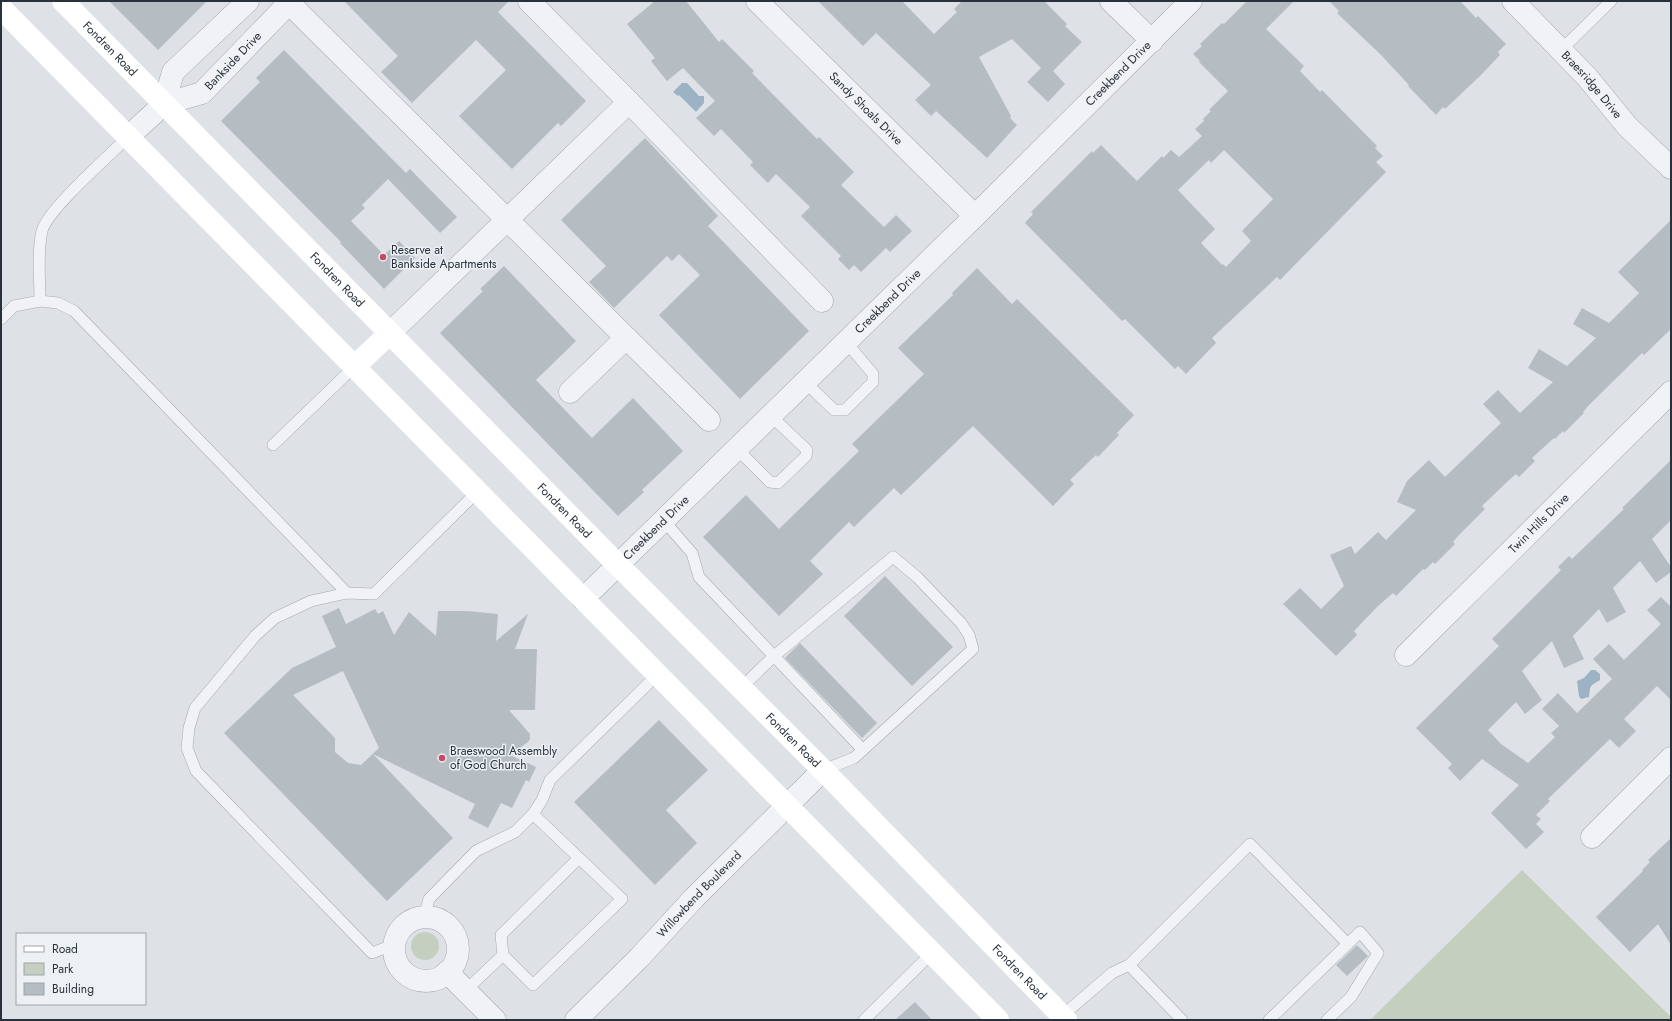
<svg xmlns="http://www.w3.org/2000/svg" width="1672" height="1021" viewBox="0 0 1672 1021" font-family="Jost,sans-serif">
<rect width="100%" height="100%" fill="#dee2e6"/>
<path fill="#c5cfbf" d="M 1522,870 L 1671,1017 L 1671,1020 L 1370,1020 Z
M411 946a14 14 0 1 1 28 0a14 14 0 1 1-28 0Z"/>
<path fill="#9bb3c4" d="M 682,83 L 687,83 L 699,96 L 704,96 L 704,103 L 696,112 L 679,95 L 678,96 L 673,92 Z
M 1591,670 L 1595,670 L 1600,674 L 1600,680 L 1592,685 L 1590,688 L 1589,697 L 1581,699 L 1579,696 L 1577,681 L 1584,678 Z"/>
<path fill="#b5bcc2" fill-rule="evenodd" d="M 109,1 L 207,1 L 158,50 Z
M 344,1 L 509,1 L 498,12 L 586,101 L 561,126 L 558,123 L 512,169 L 459,116 L 506,70 L 476,40 L 412,103 L 381,72 L 398,56 Z
M 655,1 L 686,1 L 719,42 L 722,39 L 754,71 L 752,73 L 817,139 L 819,137 L 854,172 L 841,185 L 884,227 L 896,215 L 912,231 L 890,252 L 886,248 L 861,272 L 854,265 L 849,270 L 838,259 L 841,256 L 801,216 L 810,207 L 776,174 L 768,183 L 750,165 L 753,162 L 721,129 L 714,136 L 696,118 L 715,101 L 683,68 L 667,81 L 651,61 L 655,58 L 627,24 Z
M 818,1 L 902,1 L 934,34 L 957,12 L 954,9 L 962,1 L 1044,1 L 1067,24 L 1065,26 L 1082,42 L 1053,71 L 1065,84 L 1048,102 L 1027,82 L 1041,68 L 1012,39 L 979,57 L 1011,116 L 1010,118 L 1017,125 L 987,158 L 936,111 L 931,116 L 915,100 L 931,85 L 876,33 L 863,46 Z
M 1247,1 L 1294,1 L 1266,29 L 1304,66 L 1300,71 L 1320,92 L 1322,90 L 1377,146 L 1375,148 L 1383,156 L 1376,162 L 1386,172 L 1280,280 L 1277,277 L 1212,338 L 1216,343 L 1186,374 L 1178,366 L 1175,369 L 1125,319 L 1122,321 L 1025,223 L 1033,214 L 1031,212 L 1092,151 L 1093,153 L 1101,145 L 1137,181 L 1162,156 L 1163,158 L 1171,150 L 1179,157 L 1202,136 L 1195,129 L 1204,121 L 1203,119 L 1211,111 L 1209,110 L 1228,91 L 1199,62 L 1200,61 L 1193,54 L 1202,46 L 1200,44 L 1222,23 L 1224,24 ZM 1224,150 L 1273,199 L 1242,231 L 1251,241 L 1226,267 L 1223,264 L 1222,265 L 1201,243 L 1215,229 L 1178,190 L 1209,160 L 1211,163 Z
M 1329,1 L 1460,1 L 1476,18 L 1478,16 L 1506,44 L 1498,52 L 1500,55 L 1480,76 L 1445,109 L 1443,107 L 1436,115 L 1408,86 L 1409,85 L 1381,55 L 1337,13 L 1339,11 Z
M 284,50 L 406,173 L 410,169 L 457,217 L 440,233 L 388,179 L 362,205 L 365,208 L 351,221 L 384,255 L 399,241 L 415,258 L 384,289 L 340,243 L 341,242 L 221,121 L 260,82 L 256,78 Z
M 645,138 L 718,216 L 708,226 L 809,331 L 740,399 L 659,315 L 700,275 L 679,254 L 672,261 L 667,256 L 614,308 L 589,282 L 606,266 L 561,220 Z
M 1671,220 L 1671,329 L 1644,355 L 1642,353 L 1590,404 L 1583,412 L 1584,413 L 1564,433 L 1563,431 L 1555,439 L 1554,438 L 1532,458 L 1535,461 L 1519,477 L 1516,474 L 1508,481 L 1482,506 L 1485,509 L 1460,534 L 1453,542 L 1455,544 L 1435,564 L 1433,562 L 1425,570 L 1423,569 L 1396,596 L 1393,593 L 1378,606 L 1354,631 L 1357,635 L 1336,656 L 1283,604 L 1300,588 L 1321,609 L 1344,586 L 1330,555 L 1351,546 L 1355,554 L 1378,532 L 1386,540 L 1416,510 L 1397,502 L 1407,481 L 1429,460 L 1445,477 L 1501,423 L 1483,404 L 1498,390 L 1520,413 L 1553,382 L 1528,368 L 1539,349 L 1567,366 L 1596,338 L 1573,324 L 1582,308 L 1609,323 L 1639,293 L 1618,272 Z
M 504,266 L 576,341 L 536,380 L 592,438 L 633,398 L 683,451 L 642,490 L 644,492 L 618,516 L 440,333 L 483,291 L 480,289 Z
M 977,268 L 1012,304 L 1017,299 L 1134,415 L 1117,433 L 1119,435 L 1098,457 L 1096,455 L 1070,480 L 1074,484 L 1053,506 L 973,426 L 901,495 L 894,488 L 854,527 L 849,522 L 810,561 L 823,574 L 779,616 L 703,537 L 746,495 L 779,529 L 859,451 L 852,444 L 924,374 L 898,348 L 953,295 L 952,293 Z
M 1671,460 L 1671,520 L 1652,539 L 1671,567 L 1671,572 L 1656,583 L 1640,561 L 1613,588 L 1626,612 L 1607,623 L 1599,609 L 1573,636 L 1584,659 L 1564,668 L 1552,641 L 1522,671 L 1542,700 L 1525,714 L 1516,702 L 1488,730 L 1501,744 L 1528,763 L 1555,737 L 1551,733 L 1559,726 L 1542,709 L 1558,693 L 1577,713 L 1612,679 L 1593,659 L 1609,644 L 1624,660 L 1661,624 L 1647,610 L 1661,597 L 1671,607 L 1671,700 L 1657,686 L 1624,719 L 1636,731 L 1619,748 L 1610,739 L 1548,799 L 1550,801 L 1536,815 L 1541,819 L 1536,824 L 1544,832 L 1526,849 L 1491,813 L 1519,785 L 1482,759 L 1460,781 L 1448,768 L 1452,764 L 1416,728 L 1499,646 L 1492,639 L 1561,570 L 1558,567 L 1569,556 L 1572,559 L 1624,509 L 1622,508 Z
M 885,576 L 953,647 L 912,686 L 844,616 Z
M 339,608 L 346,624 L 375,609 L 378,614 L 383,611 L 394,635 L 409,612 L 436,636 L 438,611 L 467,611 L 498,614 L 496,641 L 528,614 L 515,649 L 537,649 L 535,710 L 509,710 L 530,734 L 530,739 L 528,742 L 510,755 L 536,767 L 529,782 L 526,780 L 512,808 L 501,803 L 488,828 L 468,818 L 475,804 L 373,754 L 453,838 L 387,901 L 224,733 L 292,668 L 336,647 L 322,616 ZM 343,671 L 379,748 L 361,765 L 348,763 L 335,752 L 335,738 L 293,695 Z
M 800,643 L 877,723 L 862,738 L 785,658 Z
M 659,720 L 708,770 L 666,810 L 697,843 L 655,885 L 574,802 Z
M 1671,838 L 1671,945 L 1658,924 L 1630,952 L 1596,917 L 1643,871 L 1642,870 L 1650,862 L 1648,860 Z
M 1357,945 L 1368,956 L 1347,976 L 1336,965 Z
M 915,1002 L 932,1020 L 895,1020 Z"/>
<g fill="none" stroke-linecap="round" stroke-linejoin="round">
<defs>
<path id="service" d="M 1560,51 L 1611,1
M 40,301 C 40,278 37,253 42,231 C 47,210 110,155 128,137
M 1,319 L 14,306 L 40,301 L 58,303 L 74,311 L 347,593
M 805,382 L 834,410 L 845,410 L 873,382 L 873,374 L 846,342
M 273,445 L 354,367
M 737,449 L 770,482 L 778,483 L 806,456 L 807,450 L 771,416
M 664,521 L 692,553 L 699,577 L 863,750
M 741,688 L 773,657 L 893,557 L 917,577 L 961,623 L 969,635 L 973,649 L 854,758 L 823,770
M 533,814 L 622,899 L 533,985 L 503,955 L 501,935 L 579,858
M 424,918 L 429,899 L 476,851 L 515,832 L 533,814 L 542,800 L 550,780 L 657,675
M 395,944 L 372,953 L 196,771 L 187,748 L 189,728 L 195,708 L 255,636 L 275,618 L 311,601 L 347,593 L 374,594 L 477,492
M 1129,965 L 1182,1020
M 465,991 L 503,955
M 1062,1016 L 1112,973 L 1129,965 L 1250,844 L 1348,944
M 864,1020 L 932,953
M 1269,1020 L 1360,932 L 1378,953 L 1351,997 L 1327,1020"/>
<g id="minor">
<path d="M 529,1 L 629,102 L 822,301"/>
<path id="s1" d="M 757,1 L 975,216"/>
<path d="M 1111,1 L 1152,41"/>
<path d="M 289,3 L 709,420"/>
<path d="M 164,104 L 173,72 L 248,1"/>
<path id="s2" d="M 128,137 L 164,104 L 202,93 L 291,1"/>
<path d="M 390,333 L 629,102"/>
<path d="M 570,392 L 626,338"/>
<path id="s3" d="M 1406,655 L 1671,392"/>
<path d="M 1592,837 L 1671,758"/>
<circle cx="426" cy="949" r="32"/>
<path d="M 447,972 L 495,1020"/>
</g>
<g id="tertiary">
<path id="s4" d="M 1513,1 L 1587,77 L 1627,126 L 1671,168"/>
<path id="s5" d="M 583,599 L 975,216 L 1191,1"/>
<path id="s6" d="M 576,1020 L 639,958 L 694,898 L 823,770"/>
</g>
</defs>
<use href="#service" stroke="#a4a9b0" stroke-width="12"/>
<use href="#minor" stroke="#a4a9b0" stroke-width="23"/>
<use href="#tertiary" stroke="#a4a9b0" stroke-width="23"/>
<use href="#service" stroke="#f0f2f5" stroke-width="11"/>
<use href="#minor" stroke="#f0f2f5" stroke-width="22"/>
<use href="#tertiary" stroke="#f0f2f5" stroke-width="22"/>
<g stroke="#fff" stroke-width="22">
<path id="s7" d="M 63,1 L 619,566 L 823,770 L 1066,1020"/>
<path d="M 1,8 L 998,1020"/>
<path d="M 354,367 L 390,333"/>
</g>
</g>
<g fill="#c34a69" stroke="#edf1f4" stroke-width="1.5">
<circle cx="383" cy="257" r="4"/>
<circle cx="442" cy="758" r="4"/>
</g>
<g text-anchor="middle" dominant-baseline="central" stroke-width="3" stroke-linejoin="round" paint-order="stroke">
<g font-size="12" fill="#28313c" stroke="#edf1f4">
<text stroke="none"><textPath href="#s7" startOffset="67">Fondren Road</textPath></text>
<text stroke="none"><textPath href="#s2" startOffset="133">Bankside Drive</textPath></text>
<text stroke="none"><textPath href="#s5" startOffset="750">Creekbend Drive</textPath></text>
<text stroke="none"><textPath href="#s4" startOffset="115">Braesridge Drive</textPath></text>
<text stroke="none"><textPath href="#s1" startOffset="153">Sandy Shoals Drive</textPath></text>
<text stroke="none"><textPath href="#s7" startOffset="391">Fondren Road</textPath></text>
<text stroke="none"><textPath href="#s5" startOffset="426">Creekbend Drive</textPath></text>
<text stroke="none"><textPath href="#s7" startOffset="715">Fondren Road</textPath></text>
<text stroke="none"><textPath href="#s3" startOffset="187">Twin Hills Drive</textPath></text>
<text stroke="none"><textPath href="#s5" startOffset="102">Creekbend Drive</textPath></text>
<text stroke="none"><textPath href="#s7" startOffset="1039">Fondren Road</textPath></text>
<text stroke="none"><textPath href="#s6" startOffset="176">Willowbend Boulevard</textPath></text>
<text stroke="none"><textPath href="#s7" startOffset="1363">Fondren Road</textPath></text>
</g>
<g font-size="12" fill="#28313c" stroke="#edf1f4" text-anchor="start">
<text x="391" y="250">Reserve at<tspan x="391" dy="14">Bankside Apartments</tspan></text>
<text x="450" y="751">Braeswood Assembly<tspan x="450" dy="14">of God Church</tspan></text>
</g>
</g>
<rect width="1672" height="1021" fill="none" stroke="#28313c" stroke-width="4"/>
<rect x="16" y="933" width="130" height="72" fill="#edf1f4" stroke="#9ea4aa"/>
<rect x="24" y="946" width="20" height="6" fill="#ffffff" stroke="#9ea4aa"/>
<text x="52" y="953" font-size="12" fill="#28313c">Road</text>
<rect x="24" y="963" width="20" height="12" fill="#c5cfbf" stroke="#9ea4aa"/>
<text x="52" y="973" font-size="12" fill="#28313c">Park</text>
<rect x="24" y="983" width="20" height="12" fill="#b5bcc2" stroke="#9ea4aa"/>
<text x="52" y="993" font-size="12" fill="#28313c">Building</text>
</svg>
